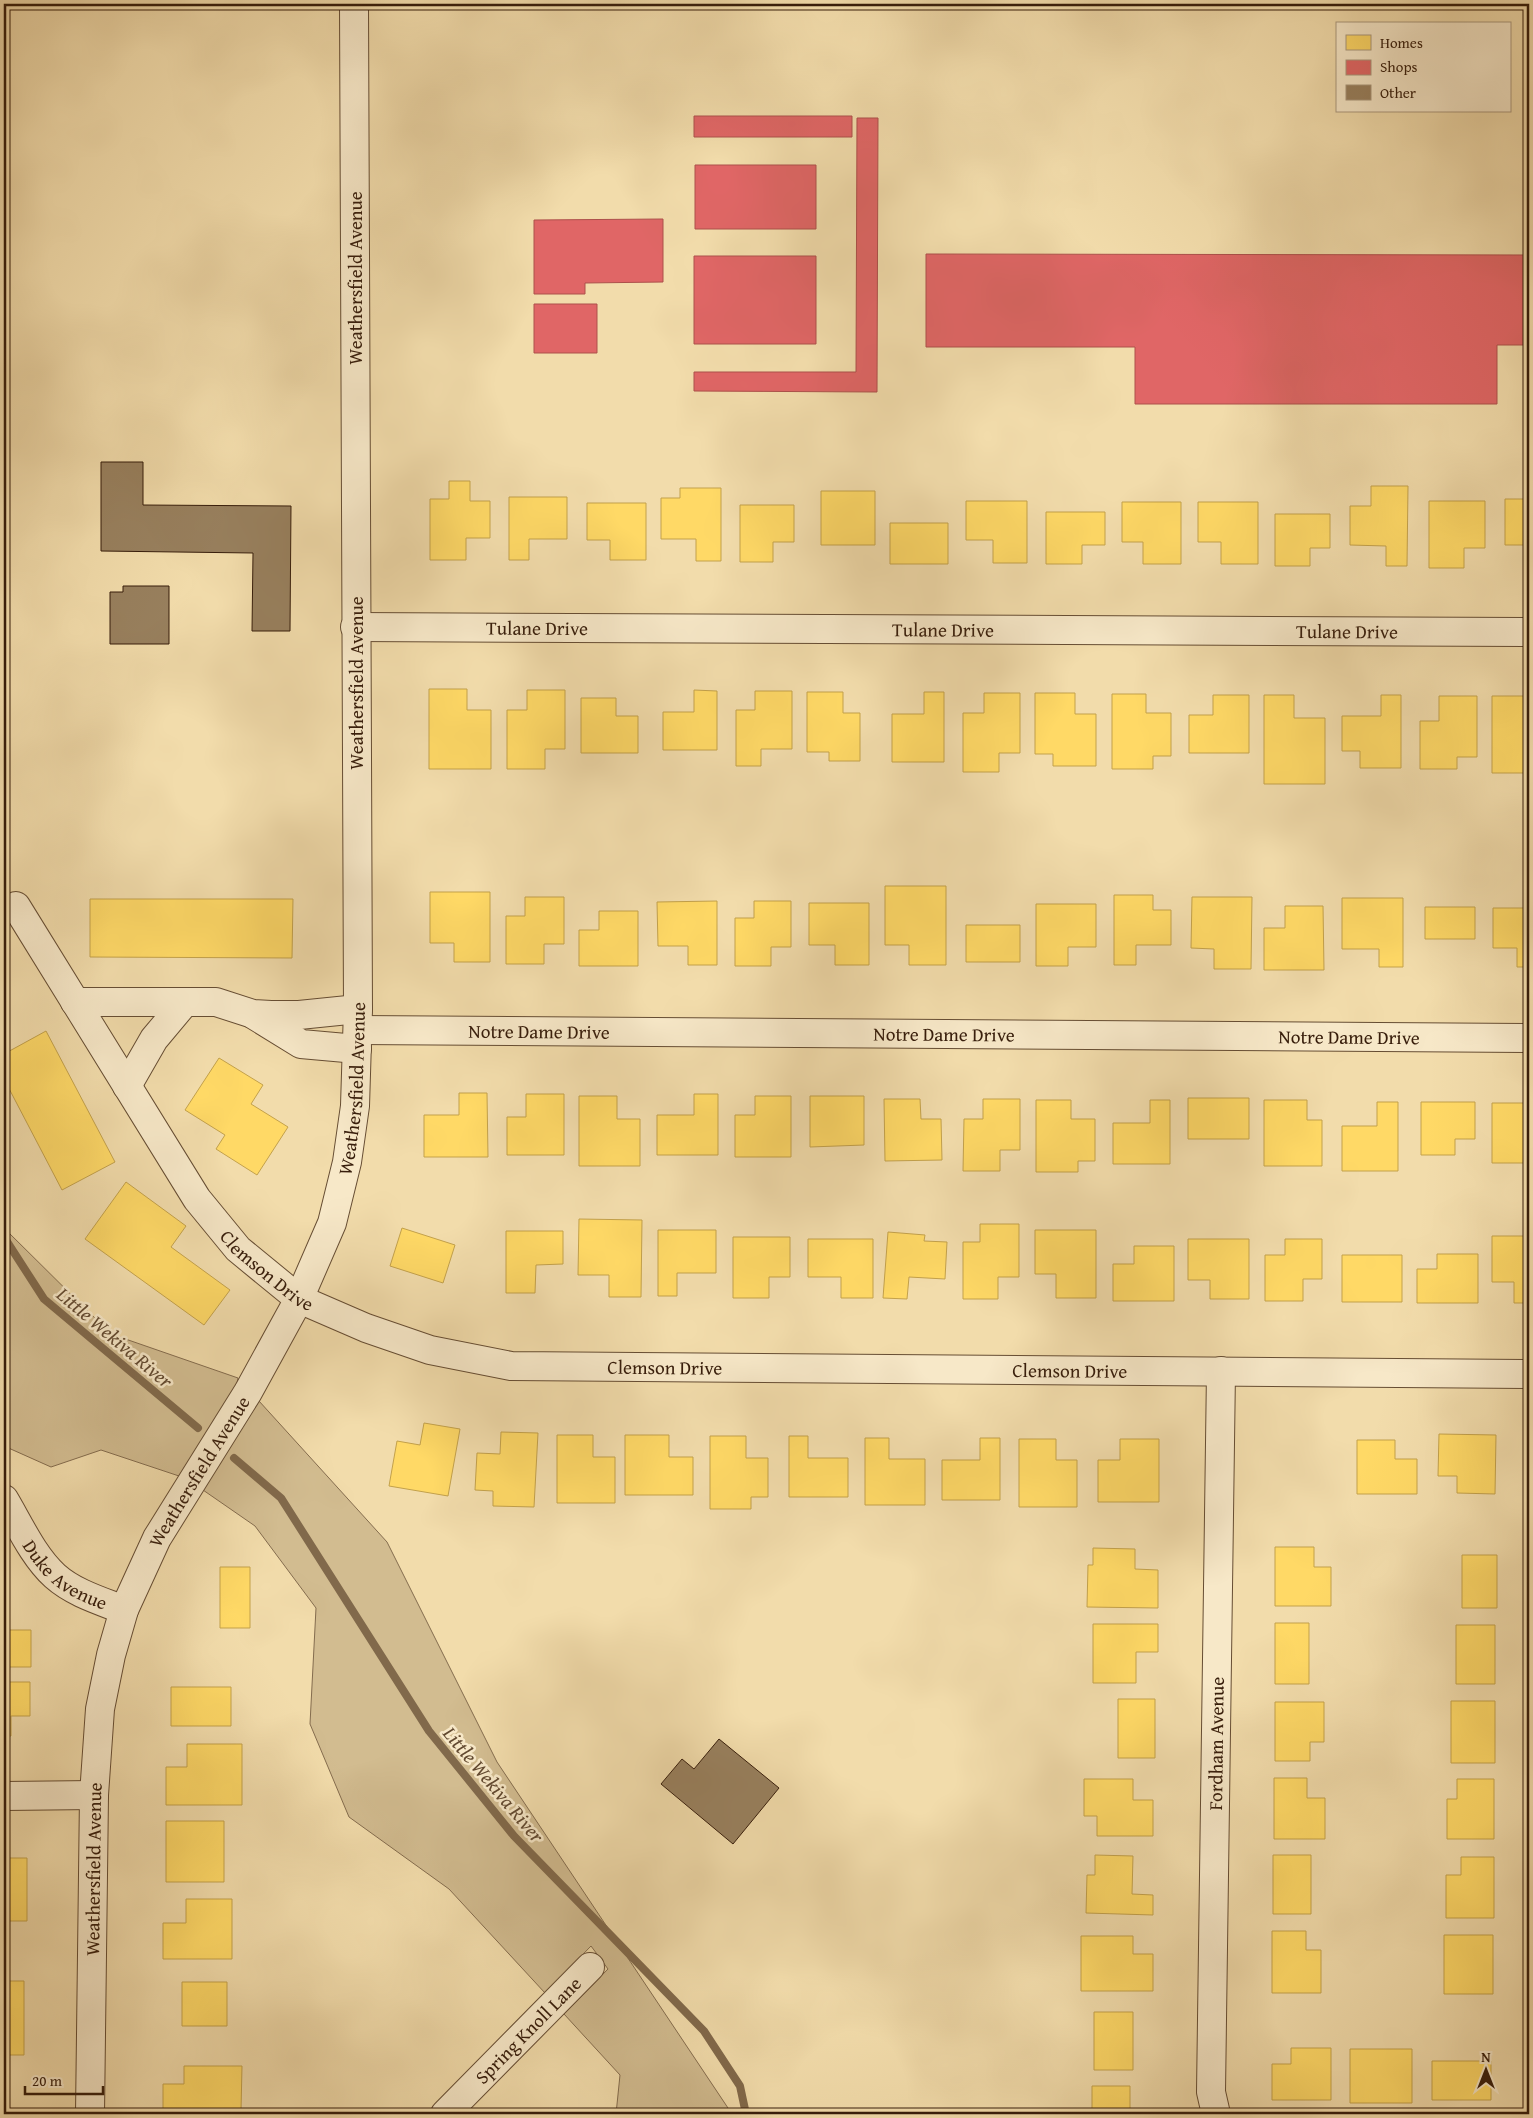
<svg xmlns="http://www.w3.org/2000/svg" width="1533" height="2118" viewBox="0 0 1533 2118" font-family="'Gentium Book Plus',serif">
<rect width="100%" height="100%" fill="#f2dcab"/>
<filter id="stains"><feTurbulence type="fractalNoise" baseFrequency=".004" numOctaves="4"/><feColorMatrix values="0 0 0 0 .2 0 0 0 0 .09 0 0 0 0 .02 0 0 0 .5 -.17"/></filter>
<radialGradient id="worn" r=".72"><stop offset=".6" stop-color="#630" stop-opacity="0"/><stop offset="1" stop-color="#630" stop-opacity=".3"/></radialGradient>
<path fill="#d2bc90" stroke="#846c4e" d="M 4,1228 L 111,1334 L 238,1378 L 237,1384 L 179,1476 L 101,1450 L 51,1467 L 4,1446 Z
M 259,1401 L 387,1542 L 497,1762 L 732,2114 L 616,2114 L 620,2075 L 564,2014 L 608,1969 L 591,1946 L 545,1993 L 449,1889 L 349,1817 L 310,1724 L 316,1608 L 255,1526 L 203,1490 Z"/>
<path fill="#ffd966" stroke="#c3a14b" d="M 449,481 L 470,481 L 470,501 L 490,501 L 490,538 L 466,538 L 466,560 L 430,560 L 430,499 L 449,499 Z
M 1371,486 L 1408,486 L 1407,566 L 1386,566 L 1386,546 L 1350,545 L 1350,506 L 1371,506 Z
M 680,488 L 721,488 L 721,561 L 696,561 L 696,539 L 661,539 L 661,498 L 680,498 Z
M 821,491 L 875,491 L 875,545 L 821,545 Z
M 509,497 L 567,497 L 567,539 L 529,539 L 529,560 L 509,560 Z
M 1505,499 L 1529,499 L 1529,564 L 1528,564 L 1528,545 L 1505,545 Z
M 966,501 L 1027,501 L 1027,563 L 993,563 L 993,540 L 966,540 Z
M 1429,501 L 1485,501 L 1485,548 L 1464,548 L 1464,568 L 1429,568 Z
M 1122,502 L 1181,502 L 1181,564 L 1143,564 L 1143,542 L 1122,542 Z
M 1198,502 L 1258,502 L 1258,564 L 1221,564 L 1221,542 L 1198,542 Z
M 587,503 L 646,503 L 646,560 L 610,560 L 610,540 L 587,540 Z
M 740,505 L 794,505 L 794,542 L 773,542 L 773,562 L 740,562 Z
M 1046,512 L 1105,512 L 1105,545 L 1082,545 L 1082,564 L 1046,564 Z
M 1275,514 L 1330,514 L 1330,548 L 1310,548 L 1310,566 L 1275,566 Z
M 890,523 L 948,523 L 948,564 L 890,564 Z
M 429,689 L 467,689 L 467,710 L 491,710 L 491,769 L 429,769 Z
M 527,690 L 565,690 L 565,749 L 545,749 L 545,769 L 507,769 L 507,710 L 527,710 Z
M 694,690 L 717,691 L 717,750 L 663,750 L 663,712 L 694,712 Z
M 755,691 L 792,691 L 792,749 L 761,749 L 761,766 L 736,766 L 736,710 L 755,710 Z
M 807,692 L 843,692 L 843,713 L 860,713 L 860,761 L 829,761 L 829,752 L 807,752 Z
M 924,692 L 944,692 L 944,762 L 892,762 L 892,714 L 924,714 Z
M 984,693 L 1020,693 L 1020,753 L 999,753 L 999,772 L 963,772 L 963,713 L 984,713 Z
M 1035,693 L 1075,693 L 1075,714 L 1096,714 L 1096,766 L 1053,766 L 1053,754 L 1035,754 Z
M 1112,694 L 1146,694 L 1146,713 L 1171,713 L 1171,756 L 1153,756 L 1153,769 L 1112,769 Z
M 1213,695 L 1249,695 L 1249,753 L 1189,753 L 1189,715 L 1213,715 Z
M 1264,695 L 1294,695 L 1294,718 L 1325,718 L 1325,784 L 1264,784 Z
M 1381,695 L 1401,695 L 1401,768 L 1360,768 L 1360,751 L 1342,751 L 1342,716 L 1381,716 Z
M 1439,696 L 1477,696 L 1477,757 L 1457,757 L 1457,769 L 1420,769 L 1420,721 L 1439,721 Z
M 1492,696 L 1529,696 L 1529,773 L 1492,773 Z
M 581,698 L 616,698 L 616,716 L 638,716 L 638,753 L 581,753 Z
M 885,886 L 946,886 L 946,965 L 909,965 L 909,945 L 885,945 Z
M 430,892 L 490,892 L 490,962 L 454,962 L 454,943 L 430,943 Z
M 1114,895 L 1153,895 L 1153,910 L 1171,910 L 1171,945 L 1136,945 L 1136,965 L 1114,965 Z
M 525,897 L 564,897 L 564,944 L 544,944 L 544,964 L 506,964 L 506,916 L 525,916 Z
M 1192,897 L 1252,897 L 1251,969 L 1214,969 L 1214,949 L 1191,948 Z
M 1342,898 L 1403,898 L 1403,967 L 1379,967 L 1379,949 L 1342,949 Z
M 90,899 L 293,899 L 292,958 L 90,957 Z
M 717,901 L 717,965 L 688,965 L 688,946 L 658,946 L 657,902 Z
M 754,901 L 791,901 L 791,947 L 771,947 L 771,966 L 735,966 L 735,918 L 754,918 Z
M 809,903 L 869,903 L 869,965 L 835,965 L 835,945 L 809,945 Z
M 1036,904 L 1096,904 L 1096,947 L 1068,947 L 1068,966 L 1036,966 Z
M 1285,906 L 1323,906 L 1324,970 L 1264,970 L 1264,928 L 1285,928 Z
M 1425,907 L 1475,907 L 1475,939 L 1425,939 Z
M 1493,908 L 1529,908 L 1529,967 L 1517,967 L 1517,948 L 1493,948 Z
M 599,911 L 638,911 L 638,966 L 579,966 L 579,930 L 599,930 Z
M 966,925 L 1020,925 L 1020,962 L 966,962 Z
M 46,1031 L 115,1162 L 62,1190 L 4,1079 L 4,1054 Z
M 219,1058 L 263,1085 L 251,1104 L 288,1127 L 257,1175 L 216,1149 L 225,1135 L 185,1110 Z
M 459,1093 L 487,1093 L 488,1157 L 424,1157 L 424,1115 L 459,1115 Z
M 526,1094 L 564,1094 L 564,1155 L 507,1155 L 507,1117 L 526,1117 Z
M 694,1094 L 718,1094 L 718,1155 L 657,1155 L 657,1115 L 694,1115 Z
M 579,1096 L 617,1096 L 617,1119 L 640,1119 L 640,1166 L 579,1166 Z
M 755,1096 L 791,1096 L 791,1157 L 735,1157 L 735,1115 L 755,1115 Z
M 810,1096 L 864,1096 L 864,1145 L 810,1147 Z
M 1188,1098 L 1249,1098 L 1249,1139 L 1188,1139 Z
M 884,1099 L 920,1099 L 921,1119 L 941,1119 L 942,1160 L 885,1161 Z
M 983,1099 L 1020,1099 L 1020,1150 L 1000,1150 L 1000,1171 L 963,1171 L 964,1119 L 983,1119 Z
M 1036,1100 L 1071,1100 L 1071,1119 L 1095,1119 L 1095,1161 L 1078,1161 L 1078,1172 L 1036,1172 Z
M 1150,1100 L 1170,1100 L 1170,1164 L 1113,1164 L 1113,1123 L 1150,1123 Z
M 1264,1100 L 1307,1100 L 1307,1120 L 1322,1120 L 1322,1166 L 1264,1166 Z
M 1377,1102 L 1398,1102 L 1398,1171 L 1342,1171 L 1342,1126 L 1377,1126 Z
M 1421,1102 L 1475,1102 L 1475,1139 L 1455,1139 L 1455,1155 L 1421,1155 Z
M 1492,1103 L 1529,1103 L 1529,1163 L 1492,1163 Z
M 126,1182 L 186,1226 L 171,1247 L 230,1290 L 204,1325 L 85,1239 Z
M 579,1219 L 642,1220 L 641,1297 L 609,1297 L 609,1275 L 578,1275 Z
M 980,1224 L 1019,1224 L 1019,1277 L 998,1277 L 998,1299 L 963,1299 L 963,1242 L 980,1242 Z
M 402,1228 L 455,1245 L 443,1283 L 390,1266 Z
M 658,1230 L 716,1230 L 716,1273 L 677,1273 L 677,1296 L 658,1296 Z
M 1035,1230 L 1096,1230 L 1096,1298 L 1056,1298 L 1056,1274 L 1035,1274 Z
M 506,1231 L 563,1231 L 563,1264 L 536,1265 L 535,1293 L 506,1293 Z
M 888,1232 L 925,1235 L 924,1241 L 947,1242 L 945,1279 L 909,1277 L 907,1299 L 883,1298 Z
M 1492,1236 L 1529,1236 L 1529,1303 L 1514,1303 L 1514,1282 L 1492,1282 Z
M 733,1237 L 790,1237 L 790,1277 L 769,1277 L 769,1298 L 733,1298 Z
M 808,1239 L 873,1239 L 873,1298 L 841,1298 L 841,1277 L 808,1277 Z
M 1188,1239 L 1249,1239 L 1249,1299 L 1210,1299 L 1210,1280 L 1188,1280 Z
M 1285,1239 L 1322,1239 L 1322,1279 L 1303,1279 L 1303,1301 L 1265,1301 L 1265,1255 L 1285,1255 Z
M 1134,1246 L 1174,1246 L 1174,1301 L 1113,1301 L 1113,1264 L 1134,1264 Z
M 1437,1254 L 1478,1254 L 1478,1303 L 1417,1303 L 1417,1269 L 1437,1269 Z
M 1342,1255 L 1402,1255 L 1402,1302 L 1342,1302 Z
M 424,1423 L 460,1429 L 448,1496 L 389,1486 L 397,1441 L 420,1445 Z
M 501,1432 L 538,1433 L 534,1507 L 493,1506 L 493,1491 L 475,1490 L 477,1453 L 500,1454 Z
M 1439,1434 L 1496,1435 L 1495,1494 L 1457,1493 L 1457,1476 L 1438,1476 Z
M 557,1435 L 593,1435 L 593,1457 L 615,1457 L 615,1503 L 557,1503 Z
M 625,1435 L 669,1435 L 669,1457 L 693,1457 L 693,1495 L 625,1495 Z
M 710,1436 L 746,1436 L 746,1458 L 768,1458 L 768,1497 L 751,1497 L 751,1509 L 710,1509 Z
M 789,1436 L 808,1436 L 808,1458 L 848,1458 L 848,1497 L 789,1497 Z
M 865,1438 L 889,1438 L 889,1459 L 925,1459 L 925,1505 L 865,1505 Z
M 980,1438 L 1000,1438 L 1000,1500 L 942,1500 L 942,1460 L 980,1460 Z
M 1019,1439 L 1056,1439 L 1056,1460 L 1077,1460 L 1077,1507 L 1019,1507 Z
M 1120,1439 L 1159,1439 L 1159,1502 L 1098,1502 L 1098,1460 L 1120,1460 Z
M 1357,1440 L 1395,1440 L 1395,1459 L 1417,1459 L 1417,1494 L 1357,1494 Z
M 1275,1547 L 1314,1547 L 1314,1567 L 1331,1567 L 1331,1606 L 1275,1606 Z
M 1093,1548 L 1135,1549 L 1135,1569 L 1158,1570 L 1158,1608 L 1087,1607 L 1088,1565 L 1093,1565 Z
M 1462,1555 L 1497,1555 L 1497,1608 L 1462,1608 Z
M 220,1567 L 250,1567 L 250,1628 L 220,1628 Z
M 4,1612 L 9,1612 L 9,1630 L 31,1630 L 31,1667 L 4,1667 Z
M 1275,1623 L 1309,1623 L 1309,1684 L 1275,1684 Z
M 1093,1624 L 1158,1624 L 1158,1652 L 1136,1652 L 1136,1683 L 1093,1683 Z
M 1456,1625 L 1495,1625 L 1495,1684 L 1456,1684 Z
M 4,1682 L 30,1682 L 30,1716 L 11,1716 L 11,1736 L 4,1736 Z
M 171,1687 L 231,1687 L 231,1726 L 171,1726 Z
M 1118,1699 L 1155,1699 L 1155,1758 L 1118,1758 Z
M 1451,1701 L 1495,1701 L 1495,1763 L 1451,1763 Z
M 1275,1702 L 1324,1702 L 1324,1742 L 1310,1742 L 1310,1761 L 1275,1761 Z
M 187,1744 L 242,1744 L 242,1805 L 166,1805 L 166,1767 L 187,1767 Z
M 1274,1778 L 1307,1778 L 1307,1798 L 1325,1798 L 1325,1839 L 1274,1839 Z
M 1084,1779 L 1133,1779 L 1133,1800 L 1153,1800 L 1153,1836 L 1097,1836 L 1097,1816 L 1084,1816 Z
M 1457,1779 L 1494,1779 L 1494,1839 L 1447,1839 L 1447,1799 L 1457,1799 Z
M 166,1821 L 224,1821 L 224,1882 L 166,1882 Z
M 1095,1855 L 1133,1856 L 1132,1894 L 1153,1895 L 1153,1915 L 1086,1913 L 1087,1875 L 1095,1875 Z
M 1273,1855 L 1311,1855 L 1311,1914 L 1273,1914 Z
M 1461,1857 L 1494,1857 L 1494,1918 L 1446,1918 L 1446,1875 L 1461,1875 Z
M 4,1858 L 27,1858 L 27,1921 L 4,1921 Z
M 186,1899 L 232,1899 L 232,1959 L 163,1959 L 163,1923 L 186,1923 Z
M 1272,1931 L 1306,1931 L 1306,1950 L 1321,1950 L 1321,1993 L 1272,1993 Z
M 1444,1935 L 1493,1935 L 1493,1994 L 1444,1994 Z
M 1081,1936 L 1133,1936 L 1133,1954 L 1153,1954 L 1153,1991 L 1081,1991 Z
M 4,1981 L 24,1981 L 24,2055 L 4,2055 Z
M 182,1982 L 227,1982 L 227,2026 L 182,2026 Z
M 1094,2012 L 1133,2012 L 1133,2070 L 1094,2070 Z
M 1291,2048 L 1331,2048 L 1331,2100 L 1272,2100 L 1272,2064 L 1291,2064 Z
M 1350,2049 L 1412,2049 L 1412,2103 L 1350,2103 Z
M 1432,2061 L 1491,2061 L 1491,2100 L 1432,2100 Z
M 184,2066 L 242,2066 L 241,2111 L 163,2111 L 163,2084 L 184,2084 Z
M 1092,2086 L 1130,2086 L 1130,2114 L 1092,2114 Z"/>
<path fill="#e06666" stroke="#ad504b" d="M 4,90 L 9,91 L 4,199 Z
M 694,116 L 852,116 L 852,137 L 694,137 Z
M 857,118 L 878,118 L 877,392 L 694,391 L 694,372 L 856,372 Z
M 695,165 L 816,165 L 816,229 L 695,229 Z
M 663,219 L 663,282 L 585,283 L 585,294 L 534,294 L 534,220 Z
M 926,254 L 1529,255 L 1529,345 L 1497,345 L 1497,404 L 1135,404 L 1135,347 L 926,347 Z
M 694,256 L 816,256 L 816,344 L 694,344 Z
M 534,304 L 597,304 L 597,353 L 534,353 Z"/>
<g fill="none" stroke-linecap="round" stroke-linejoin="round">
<path stroke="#81694b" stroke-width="8" d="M 4,1237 L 44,1299 L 198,1428
M 234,1458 L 281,1498 L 429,1731 L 514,1836 L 704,2031 L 740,2086 L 746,2114"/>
</g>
<path fill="#98805e" stroke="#371d0b" d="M 101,462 L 143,462 L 143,505 L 291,506 L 290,631 L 252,631 L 253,553 L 101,551 Z
M 123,586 L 169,586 L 169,644 L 110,644 L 110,592 L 123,592 Z
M 719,1739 L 779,1788 L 733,1844 L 661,1784 L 682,1759 L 694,1769 Z"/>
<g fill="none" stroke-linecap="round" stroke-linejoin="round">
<defs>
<g id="minor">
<path id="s1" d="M 355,627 L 1529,632"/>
<path id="s2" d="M 16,906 L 197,1199 L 238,1249 L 299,1299 L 366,1328 L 430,1350 L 511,1366 L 1529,1374"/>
<path d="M 75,1002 L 216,1002 L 253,1014 L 271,1015 L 299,1015 L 358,1009"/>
<path d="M 254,1015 L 301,1044 L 357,1049"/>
<path id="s3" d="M 358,1030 L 1529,1038"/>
<path d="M 127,1086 L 154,1039 L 185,1002"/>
<path id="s4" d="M 4,1499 C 19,1524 33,1556 55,1576 C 74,1593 101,1601 124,1610"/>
<path d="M 4,1796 L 94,1795"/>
<path id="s5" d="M 445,2114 L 590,1967"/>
<path id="s6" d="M 1216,2114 L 1211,2092 L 1221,1371"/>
</g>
<g id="tertiary">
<path id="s7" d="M 90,2114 L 94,1795 L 100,1709 L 111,1655 L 124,1610 L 157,1538 L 248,1392 L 299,1299 L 332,1223 L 347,1162 L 355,1106 L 358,1009 L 354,4"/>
</g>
</defs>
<use href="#minor" stroke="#664d33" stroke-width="30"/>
<use href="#tertiary" stroke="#664d33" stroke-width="30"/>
<use href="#minor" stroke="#f7e8c8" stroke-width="28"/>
<use href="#tertiary" stroke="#f7e8c8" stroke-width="28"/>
</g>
<g text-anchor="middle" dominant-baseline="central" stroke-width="5" stroke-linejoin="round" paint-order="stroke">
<g font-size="19" fill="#371d0b" stroke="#f7e8c8">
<text transform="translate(355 278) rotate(-90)">Weathersfield Avenue</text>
<text stroke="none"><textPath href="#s1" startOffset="182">Tulane Drive</textPath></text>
<text stroke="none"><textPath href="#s1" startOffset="588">Tulane Drive</textPath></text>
<text stroke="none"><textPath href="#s1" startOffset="992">Tulane Drive</textPath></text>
<text transform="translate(356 683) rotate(-90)">Weathersfield Avenue</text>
<text stroke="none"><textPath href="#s3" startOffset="181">Notre Dame Drive</textPath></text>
<text stroke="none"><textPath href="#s3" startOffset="586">Notre Dame Drive</textPath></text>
<text stroke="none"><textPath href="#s3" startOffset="991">Notre Dame Drive</textPath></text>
<text stroke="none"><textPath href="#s7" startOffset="1084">Weathersfield Avenue</textPath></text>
<text stroke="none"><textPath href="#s2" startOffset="445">Clemson Drive</textPath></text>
<text stroke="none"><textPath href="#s2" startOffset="865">Clemson Drive</textPath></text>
<text stroke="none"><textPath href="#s2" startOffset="1270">Clemson Drive</textPath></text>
<text stroke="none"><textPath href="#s7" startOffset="665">Weathersfield Avenue</textPath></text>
<text stroke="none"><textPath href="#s4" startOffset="100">Duke Avenue</textPath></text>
<text stroke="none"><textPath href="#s6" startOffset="371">Fordham Avenue</textPath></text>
<text stroke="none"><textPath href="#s7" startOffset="245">Weathersfield Avenue</textPath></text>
<text stroke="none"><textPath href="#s5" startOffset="118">Spring Knoll Lane</textPath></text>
</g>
<g font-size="20" font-style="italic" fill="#624930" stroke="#f7e8c8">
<text transform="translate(115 1337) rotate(40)">Little Wekiva River</text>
<text transform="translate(494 1784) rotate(50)">Little Wekiva River</text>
</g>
</g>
<rect width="1533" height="2118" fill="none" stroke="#f2dcab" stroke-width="20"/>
<rect x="5" y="5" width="1523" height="2108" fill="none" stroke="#371d0b" stroke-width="2.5"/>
<rect x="10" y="10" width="1513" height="2098" fill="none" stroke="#371d0b"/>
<rect x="1336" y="22" width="175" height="90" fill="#f7e8c8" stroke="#aa977c"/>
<rect x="1346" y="35" width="25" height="15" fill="#ffd966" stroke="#aa977c"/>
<text x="1380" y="48" font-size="15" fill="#371d0b">Homes</text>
<rect x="1346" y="60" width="25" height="15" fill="#e06666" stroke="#aa977c"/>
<text x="1380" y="72" font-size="15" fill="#371d0b">Shops</text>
<rect x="1346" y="85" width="25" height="15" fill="#98805e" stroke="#aa977c"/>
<text x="1380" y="98" font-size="15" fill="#371d0b">Other</text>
<g transform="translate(1486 2070)" stroke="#f7e8c8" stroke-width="4" paint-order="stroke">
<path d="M0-4L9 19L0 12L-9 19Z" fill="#371d0b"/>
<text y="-8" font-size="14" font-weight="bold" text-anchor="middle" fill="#371d0b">N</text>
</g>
<path d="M25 2086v8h78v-8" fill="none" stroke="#371d0b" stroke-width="2.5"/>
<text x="32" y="2086" font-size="15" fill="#371d0b" stroke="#f7e8c8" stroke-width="4" paint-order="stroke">20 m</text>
<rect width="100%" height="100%" filter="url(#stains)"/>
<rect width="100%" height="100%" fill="url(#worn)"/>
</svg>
